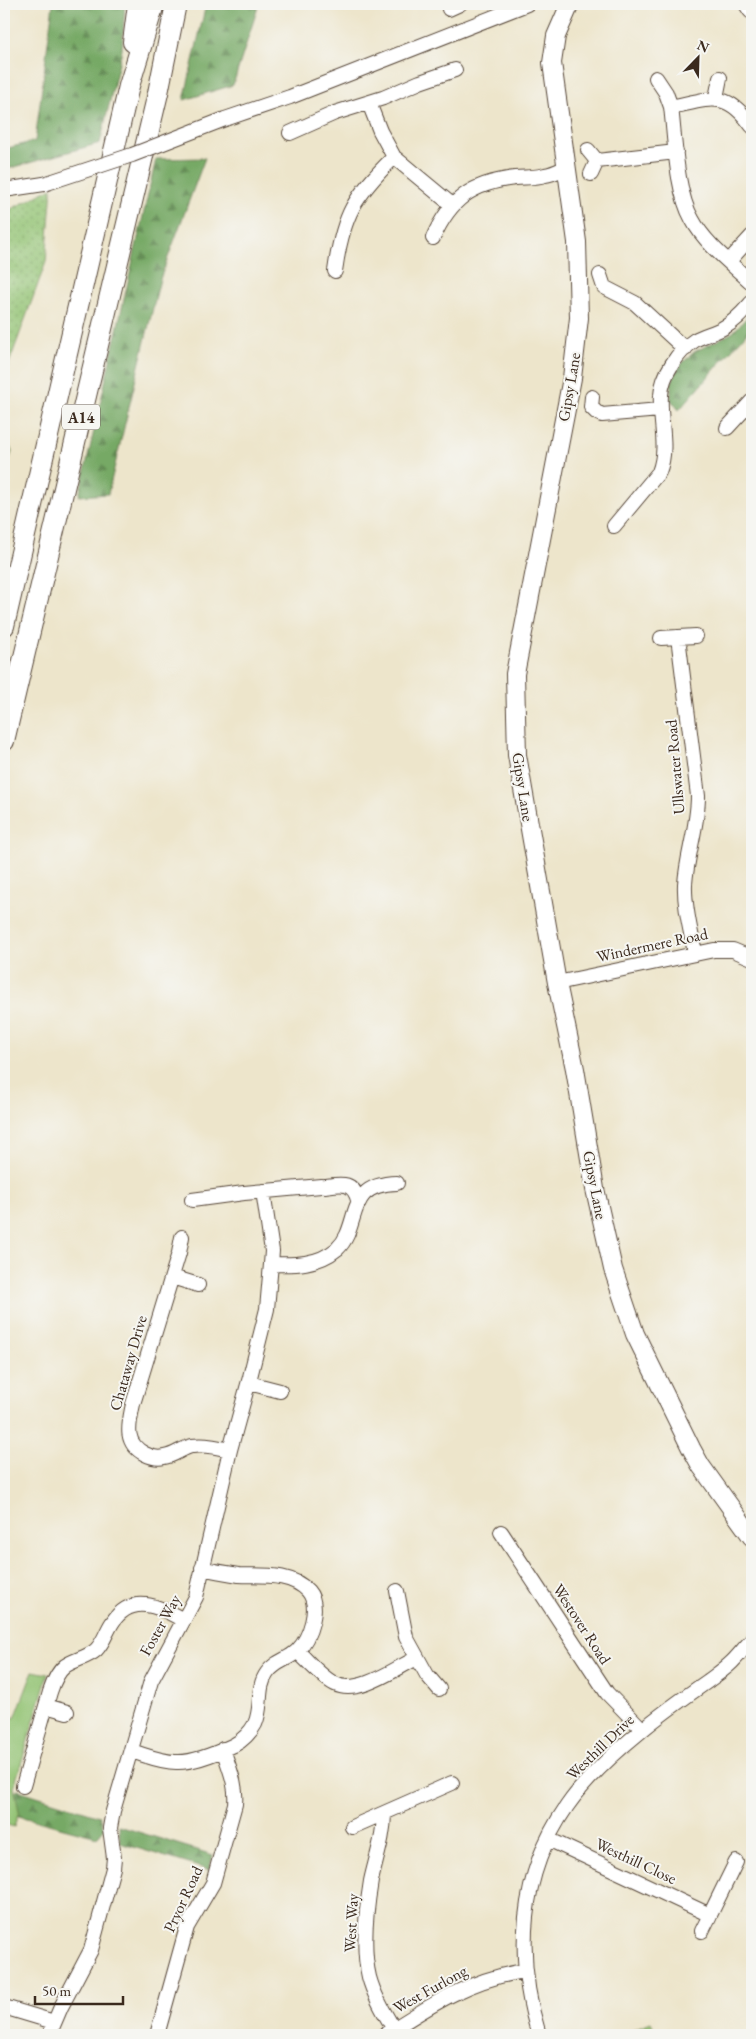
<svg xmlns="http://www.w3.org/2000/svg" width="756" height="2039" viewBox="0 0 756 2039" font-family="'EB Garamond',serif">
<defs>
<pattern id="grass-dots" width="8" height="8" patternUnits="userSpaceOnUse" patternTransform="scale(1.25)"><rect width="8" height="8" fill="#93c373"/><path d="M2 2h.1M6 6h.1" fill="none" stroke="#799f5e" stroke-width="1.8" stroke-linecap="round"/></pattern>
<pattern id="forest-firs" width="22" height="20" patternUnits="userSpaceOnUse" patternTransform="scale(1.25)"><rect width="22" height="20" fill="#76a965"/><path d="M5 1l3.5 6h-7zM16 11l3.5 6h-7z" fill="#628a53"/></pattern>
</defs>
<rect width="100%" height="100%" fill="#f6f6f2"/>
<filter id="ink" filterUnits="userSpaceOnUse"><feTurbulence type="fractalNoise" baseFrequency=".02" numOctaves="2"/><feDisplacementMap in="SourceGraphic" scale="10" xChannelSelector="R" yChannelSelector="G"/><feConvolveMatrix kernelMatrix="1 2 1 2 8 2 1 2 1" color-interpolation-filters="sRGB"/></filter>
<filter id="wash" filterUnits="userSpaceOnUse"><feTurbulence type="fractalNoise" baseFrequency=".0096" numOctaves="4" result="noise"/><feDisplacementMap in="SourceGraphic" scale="20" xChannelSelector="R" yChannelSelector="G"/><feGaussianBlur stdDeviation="1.12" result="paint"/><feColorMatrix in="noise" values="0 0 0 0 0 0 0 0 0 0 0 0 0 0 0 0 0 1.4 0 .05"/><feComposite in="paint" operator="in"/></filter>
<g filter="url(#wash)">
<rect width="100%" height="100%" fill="#ede5cb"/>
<path fill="url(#grass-dots)" stroke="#677648" d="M 52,188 L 46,262 L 4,377 L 4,210 L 11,209 Z
M 4,432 L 12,452 L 4,474 Z"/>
<path fill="url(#forest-firs)" stroke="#586a42" d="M 53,4 L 125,4 L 122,50 L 100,143 L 4,170 L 4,149 L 35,141 Z
M 206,4 L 259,4 L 233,85 L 184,100 Z
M 205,158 L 160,279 L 108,494 L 79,496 L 156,159 Z
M 752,312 L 752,327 L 679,410 L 671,400 L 671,384 L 678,367 L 694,352 L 732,333 Z
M 18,1790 L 100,1816 L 104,1829 L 97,1837 L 11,1814 L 5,1799 Z
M 119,1826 L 213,1855 L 209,1870 L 120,1843 Z"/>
<path fill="#93c373" stroke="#677648" d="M 33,1671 L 48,1674 L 14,1787 L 19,1811 L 14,1827 L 4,1824 L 4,1714 L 15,1718 Z
M 651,2022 L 657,2035 L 619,2035 Z"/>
</g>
<g filter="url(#ink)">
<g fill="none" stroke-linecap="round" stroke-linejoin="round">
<defs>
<path id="minor" d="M 449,9 L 460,4
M 656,78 L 666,93 L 671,107 C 675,139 676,191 692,219 C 705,244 732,264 752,283
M 716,98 L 720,78
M 369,103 L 380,131 L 394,157 L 452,205
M 671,107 C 710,99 726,89 752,126
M 225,119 L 290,97 L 527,4
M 290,133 L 335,113 L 383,98 L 420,82 L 455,70
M 588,150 L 597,161 L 676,152
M 591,174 L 597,161
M 4,190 L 44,184
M 433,238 C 450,199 472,183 515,178 C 525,177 536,178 545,175 C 553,174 560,170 567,167
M 729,261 L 752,236
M 335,271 C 343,214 354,197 394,157
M 600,275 L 604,287 L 635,303 L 685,349
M 592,397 L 591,407 L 596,412 L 602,415 L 660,410
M 727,428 L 752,401
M 614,526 L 659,472 C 669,446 659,421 661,395 C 662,375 678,351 695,340 C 704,335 714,333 723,328 C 735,322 744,311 752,302
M 678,637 L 698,796 C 698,826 687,854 685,884 C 684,907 691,931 695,953
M 661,638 L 696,636
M 557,983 L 714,950 L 733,950 L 752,958
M 325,1186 C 341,1184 353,1181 358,1200
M 192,1200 L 244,1193 L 321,1186
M 182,1237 L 179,1253 L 133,1404 C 129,1424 123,1443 145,1454 C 151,1457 157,1459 164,1457 C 174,1456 182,1448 192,1446 C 205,1444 218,1447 230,1450
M 271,1264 C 294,1265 318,1265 337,1249 C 362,1226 343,1184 397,1183
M 172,1277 L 198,1285
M 249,1383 L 280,1391
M 501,1532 L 607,1693 L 642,1729
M 397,1591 L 406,1637 L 427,1675 L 439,1689
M 297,1651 C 309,1662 321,1677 335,1684 C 358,1696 396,1668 417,1658
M 46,1706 L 67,1712
M 131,1751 C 145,1755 161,1762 176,1762 C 192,1763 219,1752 234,1745 C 242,1741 251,1732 255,1724 C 263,1707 256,1688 267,1673 C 275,1661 288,1660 297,1651 C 310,1638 321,1606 308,1591 C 291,1572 261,1576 239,1575 C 226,1573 214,1571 202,1568
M 23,1786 L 50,1692 C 53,1683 57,1672 65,1666 C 75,1659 87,1658 96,1650 C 104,1642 106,1632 112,1623 C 131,1593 159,1606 183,1620
M 352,1827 L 384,1813
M 548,1839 L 710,1915 L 736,1862
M 702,1931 L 710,1915
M 4,2007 L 54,2022
M 394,2029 C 384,2013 374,1996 369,1977 C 362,1948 366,1911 371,1881 C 376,1858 384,1837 384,1813 L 452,1783
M 49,2035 L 61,2007 L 91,1950 L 113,1868 L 114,1858 L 110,1828 L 113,1811 L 151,1681 L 196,1597 L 230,1450 L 250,1377 L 267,1309 L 271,1264 L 272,1251 L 263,1191
M 157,2035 L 187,1927 L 213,1883 L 235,1804 C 237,1784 229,1768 223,1749
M 384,2035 C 431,2005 468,1980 524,1971
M 539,2035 C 515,1957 519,1875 567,1806 C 587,1777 614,1753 641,1731 C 662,1713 685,1697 708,1681 C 716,1675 725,1669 732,1662 C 739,1655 745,1647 752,1640"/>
<path id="major" d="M 570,4 L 556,36 L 552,63 L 577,242 L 579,318 L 572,378 L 515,674 L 517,755 L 557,983 L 575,1069 L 595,1189 L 613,1269 L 635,1334 L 691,1448 L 701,1466 L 752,1537
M 748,4 L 752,10"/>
<path id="highway" d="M 133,42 L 138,4
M 4,626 L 129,86 L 154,4
M 4,741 L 158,93 L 176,4"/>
</defs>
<use href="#minor" stroke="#564638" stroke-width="16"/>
<use href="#major" stroke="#564638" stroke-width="20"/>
<use href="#highway" stroke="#564638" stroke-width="22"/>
<use href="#minor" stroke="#fff" stroke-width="14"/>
<use href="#major" stroke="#fff" stroke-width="18"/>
<use href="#highway" stroke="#fff" stroke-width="20"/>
<defs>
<path id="minor-bridge" d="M 44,184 L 132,155 L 225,119"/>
</defs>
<use href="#minor-bridge" stroke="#564638" stroke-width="16" stroke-linecap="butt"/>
<use href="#minor-bridge" stroke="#fff" stroke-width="14"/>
</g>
</g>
<g text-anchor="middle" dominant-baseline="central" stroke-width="4" stroke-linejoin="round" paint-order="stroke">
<rect fill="#f6f6f2" stroke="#73675e" stroke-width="1" x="62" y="404.5" width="38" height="25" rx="4"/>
<g font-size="15" font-weight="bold" fill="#3b2a1e">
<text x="81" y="417">A14</text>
</g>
<g font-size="16" fill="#3b2a1e" stroke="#f6f6f2">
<text transform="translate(569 387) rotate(-80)">Gipsy Lane</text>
<text transform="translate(675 767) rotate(-95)">Ullswater Road</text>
<text transform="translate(523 787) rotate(81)">Gipsy Lane</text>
<text transform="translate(652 945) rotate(-12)">Windermere Road</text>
<text transform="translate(595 1185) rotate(79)">Gipsy Lane</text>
<text transform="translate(128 1363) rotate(-74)">Chataway Drive</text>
<text transform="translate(582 1624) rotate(57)">Westover Road</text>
<text transform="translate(160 1625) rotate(-61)">Foster Way</text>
<text transform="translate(600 1747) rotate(-44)">Westhill Drive</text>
<text transform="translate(636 1861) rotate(25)">Westhill Close</text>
<text transform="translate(183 1899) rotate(-65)">Pryor Road</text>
<text transform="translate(351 1923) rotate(-87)">West Way</text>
<text transform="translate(430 1989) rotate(-29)">West Furlong</text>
</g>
</g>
<rect width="756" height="2039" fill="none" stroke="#f6f6f2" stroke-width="20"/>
<g transform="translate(698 58) rotate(23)" stroke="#f6f6f2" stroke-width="4" paint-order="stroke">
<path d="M0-4L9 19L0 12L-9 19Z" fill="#3b2a1e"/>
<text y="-8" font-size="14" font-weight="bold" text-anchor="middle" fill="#3b2a1e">N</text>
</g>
<path d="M35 1996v8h88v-8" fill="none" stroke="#3b2a1e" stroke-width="2.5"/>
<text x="42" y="1996" font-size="15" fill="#3b2a1e" stroke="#f6f6f2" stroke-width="4" paint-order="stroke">50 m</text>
</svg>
